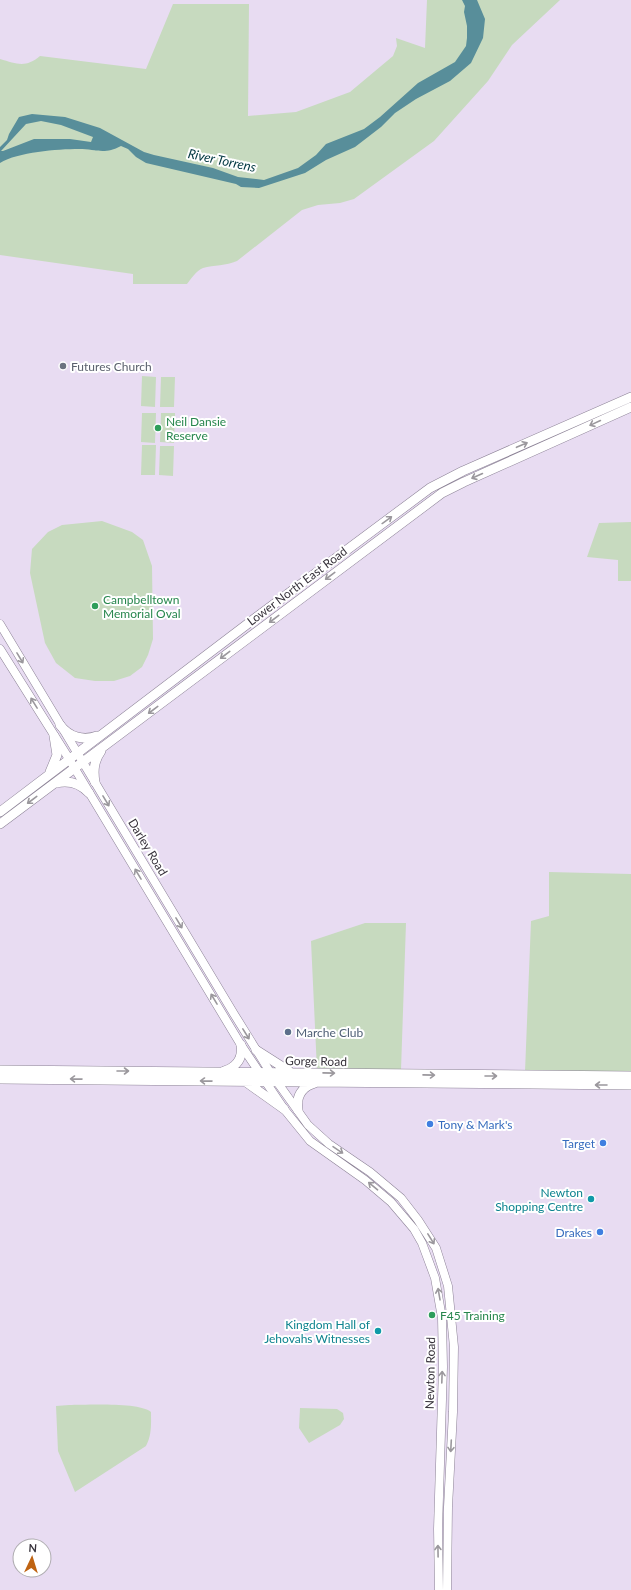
<svg xmlns="http://www.w3.org/2000/svg" width="631" height="1590" viewBox="0 0 631 1590" font-family="Lato,sans-serif">
<rect width="100%" height="100%" fill="#e8dcf2"/>
<path fill="#c7dabf" d="M 427,0 L 560,0 L 512,45 L 488,81 L 434,141 L 354,199 L 340,203 L 318,205 L 302,210 L 237,261 C 226,266 214,265 203,268 C 196,271 191,279 187,284 L 133,284 L 133,274 L 0,255 L 0,59 C 17,64 26,68 40,56 L 146,69 L 173,4 L 249,4 L 248,116 L 296,112 L 350,92 L 393,56 L 397,46 L 396,38 L 425,48 Z
M 142,376 L 156,377 L 155,407 L 141,406 Z
M 161,377 L 175,377 L 174,407 L 160,407 Z
M 142,413 L 156,413 L 155,443 L 141,442 Z
M 161,413 L 175,413 L 174,443 L 160,442 Z
M 142,445 L 156,445 L 155,475 L 141,475 Z
M 160,446 L 174,446 L 173,476 L 159,475 Z
M 102,521 L 132,532 L 143,540 L 152,566 L 153,639 L 148,655 L 142,667 L 130,676 L 114,681 L 95,681 L 75,678 L 56,663 L 45,643 L 30,573 L 32,549 L 48,532 L 62,525 Z
M 631,522 L 631,581 L 618,581 L 618,560 L 587,557 L 599,523 Z
M 549,872 L 631,874 L 631,1073 L 525,1072 L 531,921 L 549,916 Z
M 365,923 L 406,923 L 401,1070 L 317,1070 L 311,941 Z
M 69,1405 C 86,1405 139,1402 151,1412 C 151,1424 152,1435 146,1446 L 75,1492 L 58,1451 L 56,1406 Z
M 300,1408 L 337,1409 L 343,1413 L 344,1419 L 340,1425 L 309,1443 L 299,1428 Z"/>
<path fill="#588e9a" fill-rule="evenodd" d="M 462,0 L 477,0 L 485,19 L 483,38 L 471,63 L 450,81 L 416,99 L 395,113 L 381,127 L 355,147 L 326,160 L 305,173 L 259,188 L 241,187 L 236,184 L 146,163 L 136,157 L 128,149 L 121,146 C 104,155 96,149 79,149 C 57,149 18,152 0,163 L 0,147 L 7,140 L 9,134 L 19,117 L 32,114 L 65,117 L 100,128 L 144,152 L 154,155 L 213,168 L 238,177 L 264,180 L 298,168 L 316,155 L 326,144 L 364,129 L 380,117 L 418,83 L 455,62 L 466,46 L 467,38 L 467,26 L 464,12 L 465,6 ZM 41,121 L 61,125 L 93,137 L 91,142 L 70,139 L 34,139 L 3,151 L 1,151 L 26,124 Z"/>
<g fill="none" stroke-linecap="round" stroke-linejoin="round">
<defs>
<path id="secondary" d="M 0,624 L 234,1014 L 270,1072 L 308,1125 L 329,1144 L 370,1172 L 401,1198 L 418,1220 L 436,1248 L 448,1286 L 454,1347 L 453,1412 L 448,1507 L 447,1590
M 0,649 L 66,754 L 241,1045 L 284,1109 L 310,1141 L 365,1180 L 391,1202 L 414,1229 L 422,1243 L 435,1278 L 442,1318 L 443,1367 L 438,1529 L 439,1590"/>
<path id="primary" d="M 60,725 C 69,737 83,741 97,736
M 50,772 L 57,755 L 54,736
M 95,782 C 93,770 94,761 101,751
M 56,783 C 69,780 80,783 89,793
M 0,812 L 250,622 L 430,488 L 463,471 L 631,397
M 0,824 L 442,493 L 464,482 L 631,407
M 256,1050 L 289,1071
M 0,1070 L 631,1076
M 224,1071 C 237,1067 243,1058 241,1045
M 0,1079 L 631,1085
M 246,1082 L 284,1109
M 298,1110 C 296,1097 301,1087 315,1083"/>
</defs>
<use href="#secondary" stroke="#8c8296" stroke-width="9"/>
<use href="#primary" stroke="#8c8296" stroke-width="10"/>
<use href="#secondary" stroke="#fff" stroke-width="8"/>
<use href="#primary" stroke="#fff" stroke-width="9"/>
</g>
<defs><path id="oneway-shaft" d="M-6 0H5M1.5-3L5.5 0L1.5 3" fill="none" stroke-width="1.6" stroke-linecap="round" stroke-linejoin="round"/></defs>
<g stroke="#9b989d">
<use href="#oneway-shaft" transform="translate(595 423) rotate(155)"/>
<use href="#oneway-shaft" transform="translate(522 445) rotate(-23)"/>
<use href="#oneway-shaft" transform="translate(477 476) rotate(156)"/>
<use href="#oneway-shaft" transform="translate(387 520) rotate(-36)"/>
<use href="#oneway-shaft" transform="translate(330 576) rotate(143)"/>
<use href="#oneway-shaft" transform="translate(274 619) rotate(143)"/>
<use href="#oneway-shaft" transform="translate(225 655) rotate(143)"/>
<use href="#oneway-shaft" transform="translate(20 658) rotate(59)"/>
<use href="#oneway-shaft" transform="translate(34 703) rotate(-122)"/>
<use href="#oneway-shaft" transform="translate(153 710) rotate(143)"/>
<use href="#oneway-shaft" transform="translate(32 800) rotate(143)"/>
<use href="#oneway-shaft" transform="translate(106 801) rotate(59)"/>
<use href="#oneway-shaft" transform="translate(138 874) rotate(-121)"/>
<use href="#oneway-shaft" transform="translate(179 923) rotate(59)"/>
<use href="#oneway-shaft" transform="translate(214 999) rotate(-121)"/>
<use href="#oneway-shaft" transform="translate(246 1034) rotate(58)"/>
<use href="#oneway-shaft" transform="translate(123 1071)"/>
<use href="#oneway-shaft" transform="translate(329 1073) rotate(1)"/>
<use href="#oneway-shaft" transform="translate(429 1075) rotate(1)"/>
<use href="#oneway-shaft" transform="translate(491 1076)"/>
<use href="#oneway-shaft" transform="translate(76 1079) rotate(-179)"/>
<use href="#oneway-shaft" transform="translate(206 1081) rotate(-179)"/>
<use href="#oneway-shaft" transform="translate(601 1085) rotate(-180)"/>
<use href="#oneway-shaft" transform="translate(338 1150) rotate(34)"/>
<use href="#oneway-shaft" transform="translate(373 1186) rotate(-140)"/>
<use href="#oneway-shaft" transform="translate(431 1239) rotate(58)"/>
<use href="#oneway-shaft" transform="translate(439 1294) rotate(-100)"/>
<use href="#oneway-shaft" transform="translate(442 1377) rotate(-88)"/>
<use href="#oneway-shaft" transform="translate(451 1446) rotate(93)"/>
<use href="#oneway-shaft" transform="translate(438 1551) rotate(-91)"/>
</g>
<circle fill="#6b7280" stroke="#fff" stroke-width="1.5" cx="63" cy="366" r="4"/>
<g fill="#2e9e5b" stroke="#fff" stroke-width="1.5">
<circle cx="158" cy="428" r="4"/>
<circle cx="95" cy="606" r="4"/>
<circle cx="432" cy="1315" r="4"/>
</g>
<circle fill="#5c6f8a" stroke="#fff" stroke-width="1.5" cx="288" cy="1032" r="4"/>
<g fill="#3f7fe0" stroke="#fff" stroke-width="1.5">
<circle cx="430" cy="1124" r="4"/>
<circle cx="603" cy="1143" r="4"/>
<circle cx="600" cy="1232" r="4"/>
</g>
<g fill="#0f9aa8" stroke="#fff" stroke-width="1.5">
<circle cx="591" cy="1199" r="4"/>
<circle cx="378" cy="1331" r="4"/>
</g>
<g text-anchor="middle" dominant-baseline="central" stroke-width="4" stroke-linejoin="round" paint-order="stroke">
<g font-size="12" fill="#5b616d" stroke="#fff" text-anchor="start">
<text x="71" y="366">Futures Church</text>
</g>
<g font-size="12" fill="#27864d" stroke="#fff" text-anchor="start">
<text x="166" y="421">Neil Dansie<tspan x="166" dy="14">Reserve</tspan></text>
<text x="103" y="599">Campbelltown<tspan x="103" dy="14">Memorial Oval</tspan></text>
<text x="440" y="1315">F45 Training</text>
</g>
<g font-size="12" fill="#37323b" stroke="#fff">
<text transform="translate(297 586) rotate(-37)">Lower North East Road</text>
<text transform="translate(148 847) rotate(59)">Darley Road</text>
<text transform="translate(316 1061) rotate(1)">Gorge Road</text>
<text transform="translate(430 1373) rotate(-89)">Newton Road</text>
</g>
<g font-size="12" fill="#4e5e75" stroke="#fff" text-anchor="start">
<text x="296" y="1032">Marche Club</text>
</g>
<g font-size="12" fill="#366cbe" stroke="#fff" text-anchor="end">
<text x="438" y="1124" text-anchor="start">Tony &amp; Mark's</text>
<text x="595" y="1143">Target</text>
<text x="592" y="1232">Drakes</text>
</g>
<g font-size="12" fill="#0d838f" stroke="#fff" text-anchor="end">
<text x="583" y="1192">Newton<tspan x="583" dy="14">Shopping Centre</tspan></text>
<text x="370" y="1324">Kingdom Hall of<tspan x="370" dy="14">Jehovahs Witnesses</tspan></text>
</g>
<g font-size="13" font-style="italic" fill="#013741" stroke="#fff">
<text transform="translate(222 160) rotate(12)">River Torrens</text>
</g>
</g>
<g transform="translate(32 1558) rotate(4)"><circle r="19" fill="#ffffff" stroke="#afadb1"/>
<path d="M0-3L7 15L0 10L-7 15Z" fill="#bf6312"/>
<text y="-6" font-size="11" font-weight="bold" text-anchor="middle" fill="#37323b">N</text>
</g>
</svg>
